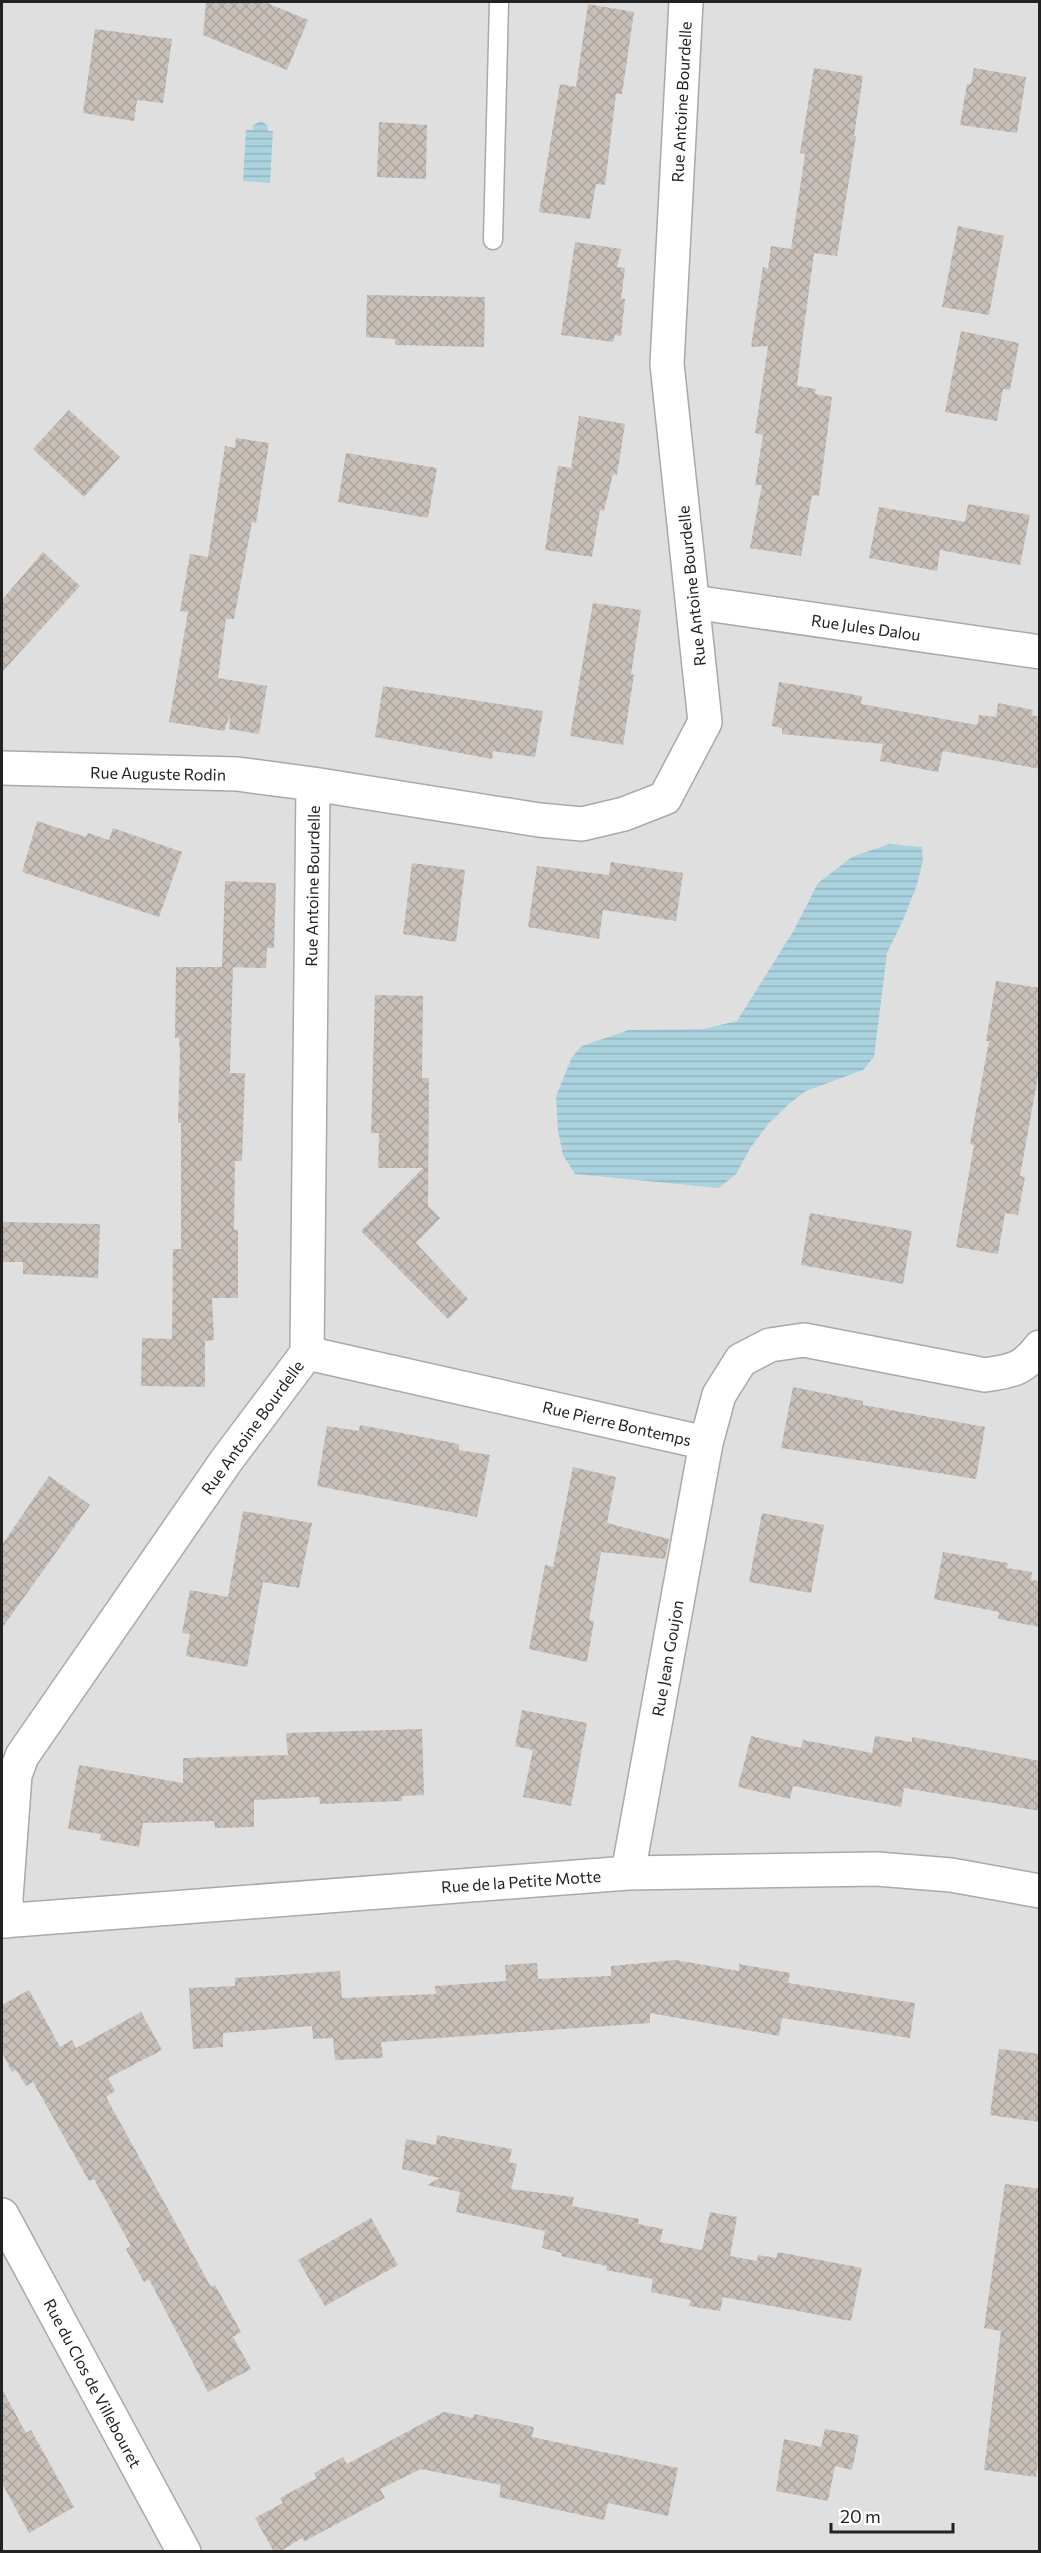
<svg xmlns="http://www.w3.org/2000/svg" width="1041" height="2553" viewBox="0 0 1041 2553" font-family="Commissioner,sans-serif">
<defs>
<pattern id="water-rules" width="6" height="5" patternUnits="userSpaceOnUse" patternTransform="scale(1.5)"><rect width="6" height="5" fill="#aad3df"/><path d="M0 2.5h6" fill="none" stroke="#92b5bf"/></pattern>
<pattern id="building-cross-hatch" width="8" height="8" patternUnits="userSpaceOnUse" patternTransform="scale(1.5)"><rect width="8" height="8" fill="#c7bfb8"/><path d="M0 0l8 8M0 8l8-8" fill="none" stroke="#aba49e"/></pattern>
</defs>
<rect width="100%" height="100%" fill="#f2efe9"/>
<path fill="#e0dfdf" d="M 2,2 L 1039,2 L 1039,2551 L 2,2551 Z"/>
<path fill="url(#water-rules)" d="M 261,121 L 267,125 L 268,131 L 273,131 L 270,183 L 243,181 L 246,130 L 253,130 L 253,125 Z
M 889,844 L 922,847 L 923,860 L 917,885 L 903,920 L 887,953 L 874,1057 L 863,1070 L 806,1091 L 790,1103 L 769,1123 L 751,1147 L 736,1174 L 719,1188 L 575,1174 L 563,1155 L 558,1131 L 556,1096 L 572,1057 L 582,1046 L 629,1030 L 703,1029 L 737,1021 L 794,930 L 818,883 L 852,857 Z"/>
<path fill="url(#building-cross-hatch)" d="M 206,2 L 265,2 L 308,20 L 287,70 L 203,35 Z
M 588,4 L 634,12 L 622,94 L 616,94 L 605,185 L 596,184 L 590,219 L 539,212 L 560,84 L 576,87 Z
M 95,29 L 172,39 L 163,103 L 137,100 L 134,121 L 83,113 Z
M 814,68 L 863,76 L 854,136 L 856,136 L 837,256 L 814,253 L 803,335 L 797,386 L 816,389 L 815,394 L 832,397 L 819,496 L 812,495 L 801,556 L 750,548 L 762,485 L 755,485 L 763,435 L 755,433 L 768,346 L 751,347 L 763,267 L 768,269 L 771,246 L 791,249 L 805,154 L 800,153 Z
M 974,68 L 1026,77 L 1017,133 L 960,125 L 967,84 L 971,84 Z
M 379,122 L 427,125 L 426,179 L 377,177 Z
M 958,226 L 1004,236 L 989,315 L 942,307 Z
M 575,242 L 621,249 L 617,267 L 625,268 L 621,299 L 625,299 L 621,336 L 615,335 L 613,342 L 561,335 Z
M 367,295 L 485,297 L 484,347 L 395,345 L 395,339 L 366,337 Z
M 961,331 L 1019,343 L 1010,390 L 1003,389 L 997,421 L 945,412 Z
M 69,410 L 120,457 L 84,497 L 33,449 Z
M 579,416 L 625,424 L 617,475 L 613,474 L 604,511 L 600,510 L 592,557 L 545,550 L 558,466 L 571,468 Z
M 236,438 L 269,443 L 256,523 L 252,522 L 234,619 L 226,619 L 218,678 L 267,686 L 259,734 L 229,729 L 230,715 L 224,731 L 169,722 L 188,612 L 180,611 L 190,554 L 208,557 L 225,446 L 235,448 Z
M 346,453 L 437,468 L 428,518 L 338,502 Z
M 968,504 L 1030,515 L 1020,565 L 940,550 L 937,571 L 869,558 L 879,507 L 965,522 Z
M 43,552 L 80,586 L 2,672 L 2,600 Z
M 593,603 L 641,610 L 631,674 L 634,675 L 623,745 L 570,736 Z
M 779,682 L 862,696 L 861,704 L 977,725 L 979,715 L 996,717 L 998,703 L 1033,710 L 1032,715 L 1040,717 L 1040,769 L 943,751 L 938,772 L 880,761 L 883,744 L 782,734 L 782,728 L 772,726 Z
M 383,686 L 543,711 L 535,757 L 493,751 L 492,759 L 375,737 Z
M 37,821 L 86,837 L 88,833 L 109,840 L 113,828 L 182,852 L 159,917 L 22,872 Z
M 611,862 L 683,873 L 676,921 L 603,910 L 599,939 L 528,927 L 537,866 L 609,875 Z
M 412,863 L 465,870 L 456,942 L 403,934 Z
M 225,881 L 276,883 L 274,948 L 267,948 L 266,968 L 222,967 Z
M 176,967 L 233,967 L 230,1073 L 245,1073 L 242,1161 L 235,1161 L 234,1230 L 238,1230 L 238,1298 L 212,1298 L 214,1340 L 205,1341 L 205,1387 L 141,1386 L 142,1338 L 172,1339 L 173,1249 L 181,1249 L 181,1123 L 178,1123 L 180,1054 L 179,1038 L 175,1038 Z
M 996,981 L 1040,988 L 1040,1065 L 1020,1176 L 1025,1177 L 1018,1215 L 1005,1213 L 998,1254 L 956,1247 L 974,1145 L 970,1144 L 989,1041 L 986,1041 Z
M 375,995 L 423,996 L 422,1078 L 429,1078 L 428,1206 L 440,1218 L 416,1243 L 468,1299 L 448,1319 L 361,1231 L 423,1168 L 378,1168 L 379,1133 L 371,1133 Z
M 810,1213 L 912,1231 L 903,1284 L 801,1265 Z
M 2,1222 L 100,1224 L 98,1278 L 23,1274 L 23,1262 L 2,1262 Z
M 793,1387 L 863,1401 L 863,1405 L 985,1427 L 976,1479 L 781,1448 Z
M 360,1425 L 459,1444 L 459,1450 L 490,1455 L 477,1517 L 317,1486 L 327,1426 L 359,1431 Z
M 573,1467 L 616,1477 L 607,1523 L 669,1539 L 665,1559 L 601,1552 L 589,1620 L 594,1621 L 587,1662 L 529,1649 L 545,1565 L 553,1567 Z
M 49,1476 L 90,1505 L 2,1628 L 2,1545 Z
M 243,1511 L 312,1523 L 299,1588 L 263,1582 L 247,1667 L 186,1656 L 190,1634 L 182,1633 L 190,1590 L 228,1597 Z
M 762,1513 L 824,1525 L 811,1593 L 749,1582 Z
M 943,1552 L 1008,1563 L 1007,1568 L 1032,1572 L 1031,1580 L 1040,1581 L 1040,1627 L 998,1619 L 999,1612 L 934,1599 Z
M 522,1710 L 587,1723 L 571,1806 L 523,1797 L 533,1750 L 515,1746 Z
M 422,1729 L 424,1795 L 402,1796 L 402,1801 L 320,1804 L 319,1797 L 254,1800 L 254,1827 L 215,1828 L 214,1821 L 143,1823 L 139,1847 L 100,1840 L 101,1834 L 68,1829 L 79,1765 L 183,1783 L 183,1758 L 288,1755 L 286,1733 Z
M 751,1736 L 801,1748 L 803,1740 L 872,1753 L 875,1736 L 912,1742 L 912,1737 L 1040,1761 L 1040,1811 L 904,1788 L 901,1807 L 793,1786 L 790,1799 L 738,1787 Z
M 675,1960 L 739,1971 L 739,1964 L 790,1973 L 788,1983 L 915,2003 L 910,2038 L 782,2018 L 779,2036 L 650,2013 L 650,2023 L 381,2042 L 383,2058 L 335,2060 L 333,2038 L 313,2039 L 312,2026 L 223,2033 L 223,2047 L 193,2049 L 189,1988 L 235,1986 L 235,1978 L 340,1971 L 342,1998 L 436,1994 L 435,1986 L 506,1981 L 505,1965 L 537,1963 L 538,1979 L 611,1976 L 611,1966 Z
M 29,1990 L 60,2047 L 72,2040 L 76,2048 L 141,2012 L 162,2050 L 108,2078 L 115,2091 L 106,2097 L 211,2287 L 215,2285 L 241,2332 L 233,2337 L 251,2369 L 208,2392 L 149,2279 L 144,2282 L 126,2249 L 131,2246 L 94,2179 L 89,2181 L 33,2082 L 26,2086 L 16,2070 L 12,2072 L 2,2052 L 2,2005 Z
M 999,2049 L 1040,2054 L 1040,2122 L 990,2115 Z
M 437,2135 L 512,2149 L 509,2162 L 517,2164 L 511,2189 L 574,2197 L 572,2206 L 639,2219 L 638,2224 L 663,2229 L 660,2242 L 702,2250 L 710,2212 L 737,2217 L 730,2256 L 757,2261 L 758,2255 L 776,2258 L 778,2252 L 862,2268 L 851,2321 L 723,2297 L 720,2311 L 689,2306 L 691,2300 L 651,2292 L 653,2279 L 606,2270 L 607,2266 L 561,2256 L 562,2253 L 542,2248 L 545,2231 L 456,2212 L 460,2192 L 427,2185 L 440,2178 L 402,2169 L 406,2139 L 436,2145 Z
M 1005,2184 L 1040,2189 L 1040,2446 L 1036,2477 L 984,2470 L 1001,2331 L 984,2328 Z
M 371,2218 L 398,2265 L 325,2306 L 298,2260 Z
M 2,2389 L 26,2433 L 31,2430 L 74,2507 L 29,2533 L 2,2483 Z
M 444,2412 L 473,2418 L 474,2414 L 534,2427 L 532,2437 L 678,2468 L 668,2516 L 608,2503 L 604,2520 L 499,2497 L 501,2485 L 421,2469 L 380,2489 L 385,2498 L 305,2541 L 302,2538 L 279,2552 L 274,2552 L 255,2518 L 283,2503 L 280,2498 L 317,2478 L 314,2473 L 343,2457 L 347,2464 Z
M 825,2429 L 859,2435 L 852,2470 L 835,2466 L 828,2501 L 776,2491 L 784,2439 L 821,2447 Z"/>
<g fill="none" stroke-linecap="round" stroke-linejoin="round">
<defs>
<path id="lane" d="M 493,240 L 499,2"/>
<path id="street" d="M 693,602 L 1040,652
M 2,768 L 237,774 L 313,784
M 307,1353 L 706,1443
M 628,1873 L 706,1443 L 719,1395 L 741,1360 L 770,1345 L 804,1340 L 985,1375 C 1011,1371 1023,1370 1040,1347
M 2,1921 L 628,1873 L 877,1869 L 951,1875 L 1040,1891
M 7,1921 L 6,1898 L 15,1775 L 22,1756 L 226,1461 L 307,1353 L 313,784 L 539,820 L 582,824 L 624,814 L 665,798 L 705,722 L 667,364 L 686,2
M 2,2215 L 184,2552"/>
</defs>
<use href="#lane" stroke="#a9a9a9" stroke-width="21"/>
<use href="#street" stroke="#a9a9a9" stroke-width="36"/>
<use href="#lane" stroke="#fff" stroke-width="18"/>
<use href="#street" stroke="#fff" stroke-width="33"/>
</g>
<g text-anchor="middle" dominant-baseline="central" stroke-width="6" stroke-linejoin="round" paint-order="stroke">
<g font-size="16" fill="#222" stroke="#fff">
<text transform="translate(681 102) rotate(-87)">Rue Antoine Bourdelle</text>
<text transform="translate(691 586) rotate(-96)">Rue Antoine Bourdelle</text>
<text transform="translate(866 627) rotate(8)">Rue Jules Dalou</text>
<text transform="translate(158 773) rotate(1)">Rue Auguste Rodin</text>
<text transform="translate(312 886) rotate(-89)">Rue Antoine Bourdelle</text>
<text transform="translate(617 1423) rotate(13)">Rue Pierre Bontemps</text>
<text transform="translate(252 1427) rotate(-54)">Rue Antoine Bourdelle</text>
<text transform="translate(667 1658) rotate(-80)">Rue Jean Goujon</text>
<text transform="translate(521 1881) rotate(-4)">Rue de la Petite Motte</text>
<text transform="translate(93 2383) rotate(62)">Rue du Clos de Villebouret</text>
</g>
</g>
<rect width="1041" height="2553" fill="none" stroke="#222222" stroke-width="6"/>
<path d="M831 2523v9h122v-9" fill="none" stroke="#222222" stroke-width="3"/>
<text x="840" y="2523" font-size="18" fill="#222222" stroke="#ffffff" stroke-width="4.5" paint-order="stroke">20 m</text>
</svg>
